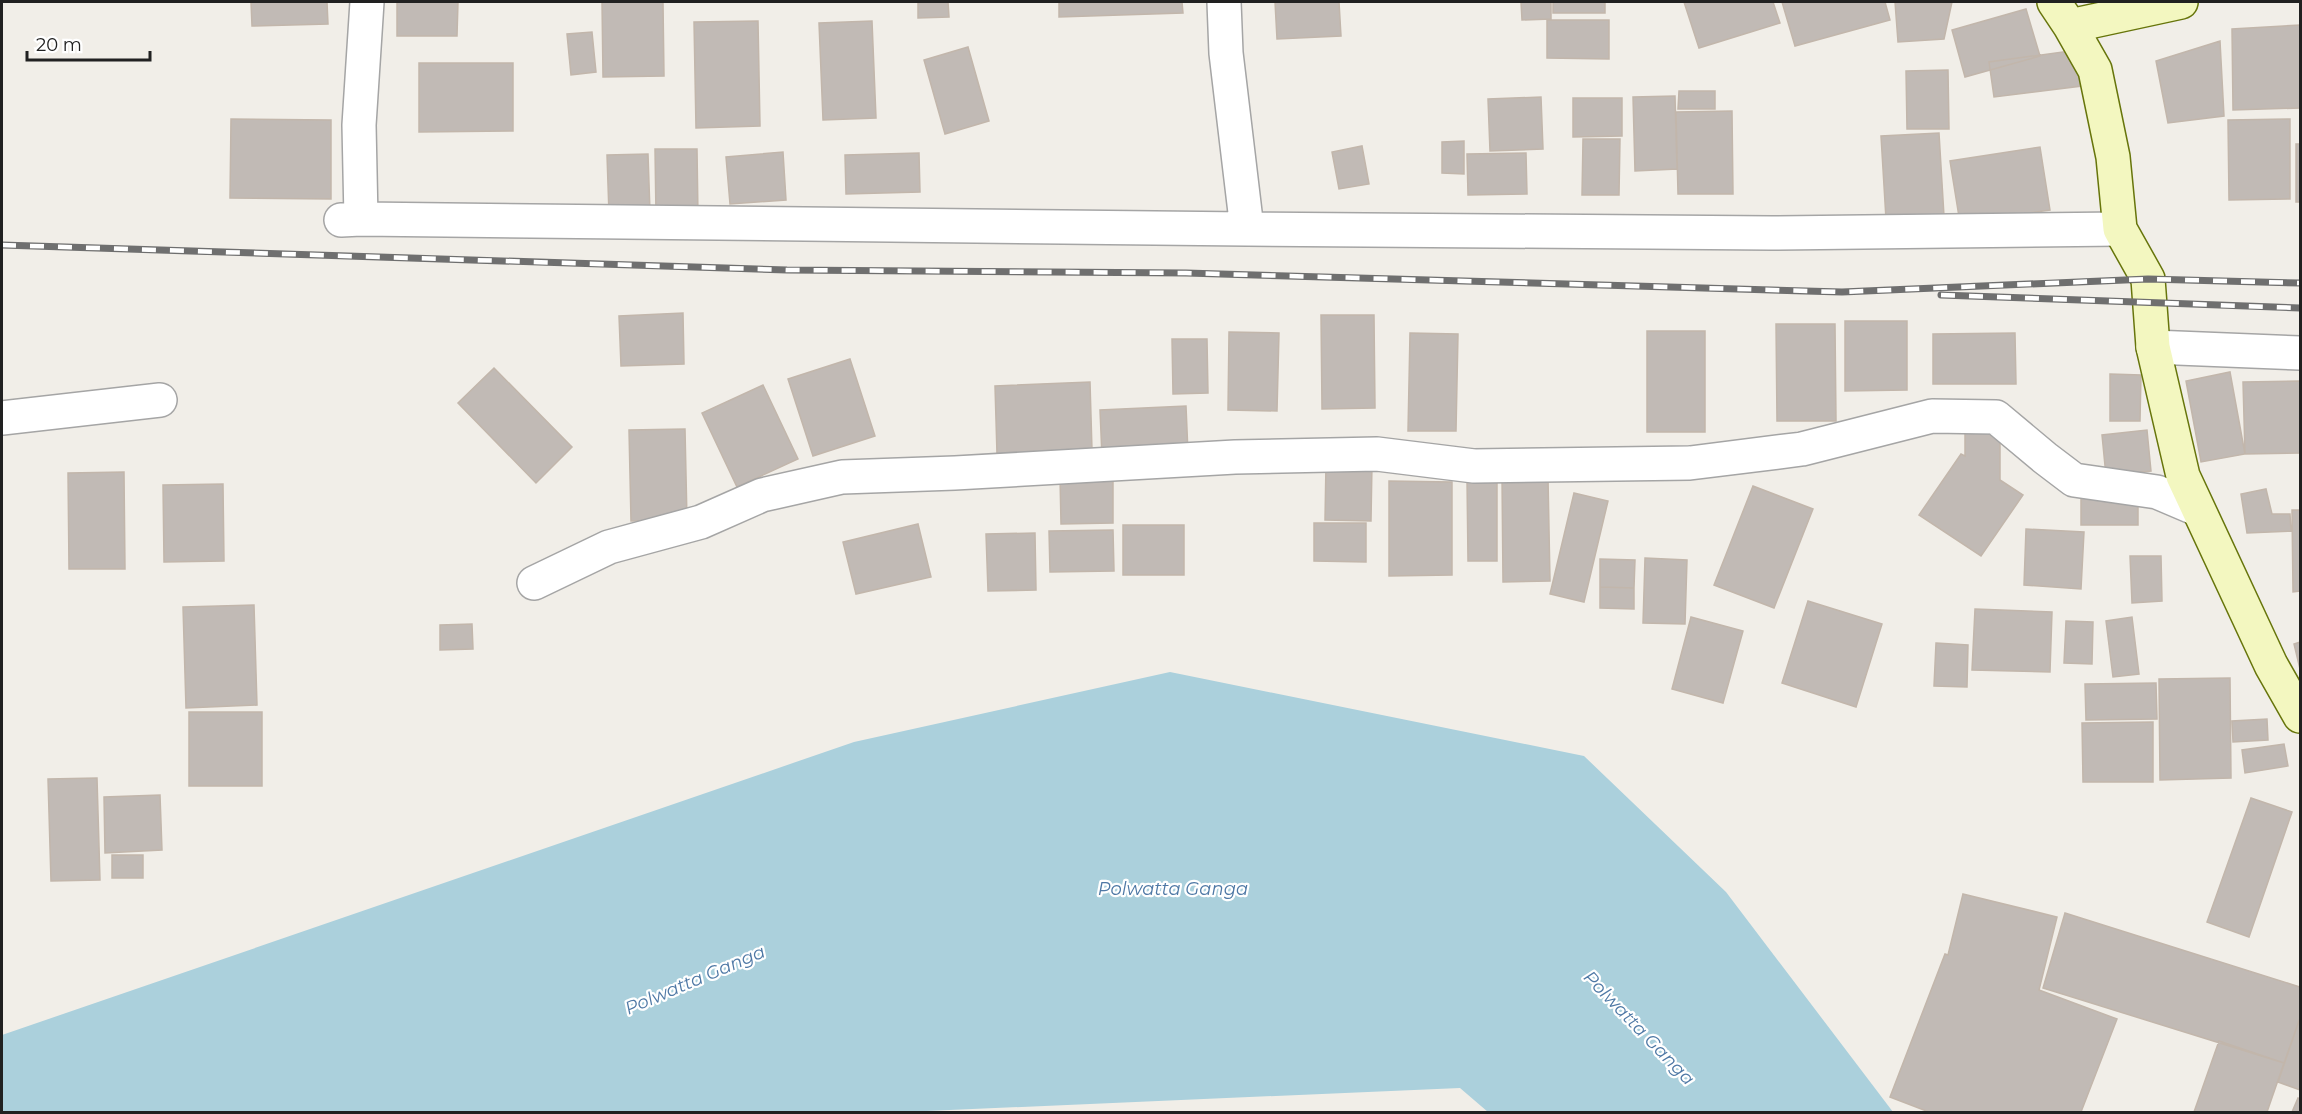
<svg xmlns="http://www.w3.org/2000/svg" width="2302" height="1114" viewBox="0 0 2302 1114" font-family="Montserrat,sans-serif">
<rect width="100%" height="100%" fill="#f1eee8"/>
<path fill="#abd0dc" d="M 1170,672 L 1584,756 L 1726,892 L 1893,1112 L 1488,1112 L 1460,1088 L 904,1112 L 2,1112 L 2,1035 L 854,742 Z"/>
<path fill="#c1bab5" stroke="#c2b6ab" stroke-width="1.5" d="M 251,2 L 327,2 L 328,24 L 252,26 Z
M 397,2 L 458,2 L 457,36 L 397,36 Z
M 602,2 L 663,2 L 664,76 L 603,77 Z
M 918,2 L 948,2 L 949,17 L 918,18 Z
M 1059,2 L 1182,2 L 1183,13 L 1059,17 Z
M 1275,2 L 1339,2 L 1341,36 L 1277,39 Z
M 1521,2 L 1551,2 L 1551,19 L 1522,20 Z
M 1553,2 L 1605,2 L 1605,13 L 1553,13 Z
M 1684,2 L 1773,2 L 1780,23 L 1699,48 Z
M 1782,2 L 1885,2 L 1890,20 L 1795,46 Z
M 1895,2 L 1952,2 L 1944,39 L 1898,42 Z
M 2026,9 L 2040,56 L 1965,77 L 1952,30 Z
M 1547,20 L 1609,20 L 1609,59 L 1547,58 Z
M 758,21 L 760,126 L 696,128 L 694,22 Z
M 872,21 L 876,118 L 823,120 L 819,23 Z
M 2300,25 L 2300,108 L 2233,110 L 2232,29 Z
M 592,32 L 596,72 L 571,75 L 567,34 Z
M 2220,41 L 2224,116 L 2168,123 L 2156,61 Z
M 968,47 L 989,121 L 945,134 L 924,60 Z
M 2077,50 L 2082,86 L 1994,97 L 1989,62 Z
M 419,63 L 513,63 L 513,131 L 419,132 Z
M 1948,70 L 1949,129 L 1907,129 L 1906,71 Z
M 1679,91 L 1715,91 L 1715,109 L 1678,109 Z
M 1675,96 L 1677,169 L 1635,171 L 1633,97 Z
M 1541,97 L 1543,149 L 1490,151 L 1488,99 Z
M 1573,98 L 1622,98 L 1622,136 L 1573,137 Z
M 1732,111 L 1733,194 L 1678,194 L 1676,112 Z
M 231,119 L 331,120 L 331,199 L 230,198 Z
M 2290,119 L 2290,199 L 2229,200 L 2228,120 Z
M 1939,133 L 1944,216 L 1886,219 L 1881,136 Z
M 1583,139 L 1620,139 L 1619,195 L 1582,195 Z
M 1464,141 L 1464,174 L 1442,173 L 1442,142 Z
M 2296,144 L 2300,144 L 2300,202 L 2296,202 Z
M 1362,146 L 1369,184 L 1339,189 L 1332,152 Z
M 2040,147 L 2050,210 L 1960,223 L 1950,161 Z
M 655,149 L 697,149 L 698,216 L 656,216 Z
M 783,152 L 786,200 L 730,204 L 726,157 Z
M 919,153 L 920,192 L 846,194 L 845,155 Z
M 1526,153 L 1527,194 L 1468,195 L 1467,154 Z
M 648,154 L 650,212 L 609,214 L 607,155 Z
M 683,313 L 684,364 L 621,366 L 619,316 Z
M 1321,315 L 1374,315 L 1375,408 L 1322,409 Z
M 1845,321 L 1907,321 L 1907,390 L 1845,391 Z
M 1776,324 L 1835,324 L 1836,421 L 1777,421 Z
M 1647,331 L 1705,331 L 1705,432 L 1647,432 Z
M 1229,332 L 1279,333 L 1277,411 L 1228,410 Z
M 1410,333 L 1458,334 L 1456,431 L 1408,431 Z
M 2015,333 L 2016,384 L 1933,384 L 1933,334 Z
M 1172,339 L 1207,339 L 1208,393 L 1173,394 Z
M 850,359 L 875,436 L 813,456 L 788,379 Z
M 494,368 L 572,447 L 536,483 L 458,403 Z
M 2230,372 L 2245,454 L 2201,462 L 2186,381 Z
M 2110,374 L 2141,375 L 2140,421 L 2110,421 Z
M 2300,381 L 2300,453 L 2245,454 L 2243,382 Z
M 1090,382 L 1092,450 L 997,454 L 995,386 Z
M 763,385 L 798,459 L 737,487 L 702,413 Z
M 1186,406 L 1188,453 L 1102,457 L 1100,410 Z
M 1965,427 L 2000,427 L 2000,480 L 2023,495 L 1981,556 L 1919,515 L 1961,454 L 1965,456 Z
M 685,429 L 687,520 L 631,521 L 629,430 Z
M 2147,430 L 2151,471 L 2106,476 L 2102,435 Z
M 1326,463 L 1372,464 L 1371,521 L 1325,520 Z
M 124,472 L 125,569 L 69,569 L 68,473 Z
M 1060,477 L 1113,477 L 1113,523 L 1061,524 Z
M 1548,477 L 1550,581 L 1503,582 L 1502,478 Z
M 1467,479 L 1497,479 L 1497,561 L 1468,561 Z
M 1389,481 L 1452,482 L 1452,575 L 1389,576 Z
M 223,484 L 224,561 L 164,562 L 163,485 Z
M 1753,486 L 1813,509 L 1774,608 L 1714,585 Z
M 2266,489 L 2272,514 L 2290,514 L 2291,531 L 2247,533 L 2241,494 Z
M 2081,492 L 2138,493 L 2138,525 L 2081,525 Z
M 1574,493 L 1608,501 L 1584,602 L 1550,594 Z
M 2292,510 L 2300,510 L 2300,591 L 2293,592 Z
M 1314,523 L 1366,523 L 1366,562 L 1314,561 Z
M 918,524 L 931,577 L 856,594 L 843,542 Z
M 1123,525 L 1184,525 L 1184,575 L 1123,575 Z
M 2026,529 L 2084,532 L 2081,589 L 2024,585 Z
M 1113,530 L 1114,571 L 1050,572 L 1049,531 Z
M 1035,533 L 1036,590 L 988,591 L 986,534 Z
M 2130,556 L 2161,556 L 2162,601 L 2132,603 Z
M 1645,558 L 1687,560 L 1685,624 L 1643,623 Z
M 1600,559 L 1635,560 L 1634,588 L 1600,587 Z
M 1600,587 L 1634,588 L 1634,609 L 1600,608 Z
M 1808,601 L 1882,624 L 1856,707 L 1782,683 Z
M 254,605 L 257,705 L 186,708 L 183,607 Z
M 1975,609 L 2052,612 L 2050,672 L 1972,670 Z
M 1691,617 L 1743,631 L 1723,703 L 1672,689 Z
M 2132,617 L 2139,674 L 2113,677 L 2106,621 Z
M 2066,621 L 2093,622 L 2092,664 L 2064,663 Z
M 472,624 L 473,649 L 440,650 L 440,625 Z
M 2300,642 L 2300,669 L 2294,644 Z
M 1936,643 L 1968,645 L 1967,687 L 1934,686 Z
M 2230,678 L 2231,778 L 2160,780 L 2159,679 Z
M 2156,683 L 2157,719 L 2086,720 L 2085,684 Z
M 189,712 L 262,712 L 262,786 L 189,786 Z
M 2267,719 L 2268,740 L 2233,742 L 2232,721 Z
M 2153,722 L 2153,782 L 2083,782 L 2082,723 Z
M 2284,744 L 2288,766 L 2245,773 L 2242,750 Z
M 97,778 L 100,880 L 51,881 L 48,779 Z
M 160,795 L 162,850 L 105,853 L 104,797 Z
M 2251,798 L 2292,812 L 2249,937 L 2207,922 Z
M 112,855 L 143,855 L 143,878 L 112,878 Z
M 1963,894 L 2057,917 L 2039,990 L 2117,1019 L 2081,1112 L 1929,1112 L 1890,1097 L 1945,954 L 1948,955 Z
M 2065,913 L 2300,987 L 2300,1018 L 2284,1063 L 2043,988 Z
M 2300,1018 L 2300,1090 L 2278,1082 Z
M 2219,1041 L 2284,1063 L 2267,1112 L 2194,1112 Z
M 2298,1098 L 2300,1099 L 2300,1112 L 2292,1112 Z"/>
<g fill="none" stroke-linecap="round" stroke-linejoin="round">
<defs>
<path id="minor" d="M 1224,2 L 1226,53 L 1247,229 L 1771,233 L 2120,229
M 361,219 L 359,125 L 367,2
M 341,220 L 361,219 L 1247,229
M 2153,347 L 2300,353
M 2,418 L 160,400
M 534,583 L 609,547 L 701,522 L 762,495 L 842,477 L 955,473 L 1235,457 L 1377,454 L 1474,466 L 1690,463 L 1802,449 L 1932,416 L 1996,417 L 2045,458 L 2074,480 L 2157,492 L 2197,509"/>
<path id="secondary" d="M 2054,2 L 2070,26 L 2095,70 L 2113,157 L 2120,229 L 2148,279 L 2153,347 L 2183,476 L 2271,665 L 2300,716
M 2070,26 L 2181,2"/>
</defs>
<use href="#minor" stroke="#a5a5a5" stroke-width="36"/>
<use href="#secondary" stroke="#67750b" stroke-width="36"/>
<use href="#minor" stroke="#fff" stroke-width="33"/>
<use href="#secondary" stroke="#f3f7c0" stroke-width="33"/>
<defs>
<path id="rail" d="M 2,245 L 787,270 L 1186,273 L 1842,292 L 2148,279 L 2300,283
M 1941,295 L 2300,308"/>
</defs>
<use href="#rail" stroke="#6f6f6f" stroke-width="7"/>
<use href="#rail" stroke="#fff" stroke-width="4.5" stroke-dasharray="14" stroke-linecap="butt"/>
</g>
<g text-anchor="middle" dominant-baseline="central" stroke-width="4.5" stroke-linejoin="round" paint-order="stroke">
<g font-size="18" font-style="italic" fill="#4e78a5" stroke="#fff">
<text x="1173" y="889">Polwatta Ganga</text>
<text transform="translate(695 980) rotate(-23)">Polwatta Ganga</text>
<text transform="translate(1639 1028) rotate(46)">Polwatta Ganga</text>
</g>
</g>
<rect width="2302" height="1114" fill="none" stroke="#212121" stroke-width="6"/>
<path d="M27 51v9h123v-9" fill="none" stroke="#212121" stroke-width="3"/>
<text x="36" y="51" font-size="18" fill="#212121" stroke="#ffffff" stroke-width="4.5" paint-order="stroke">20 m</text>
</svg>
